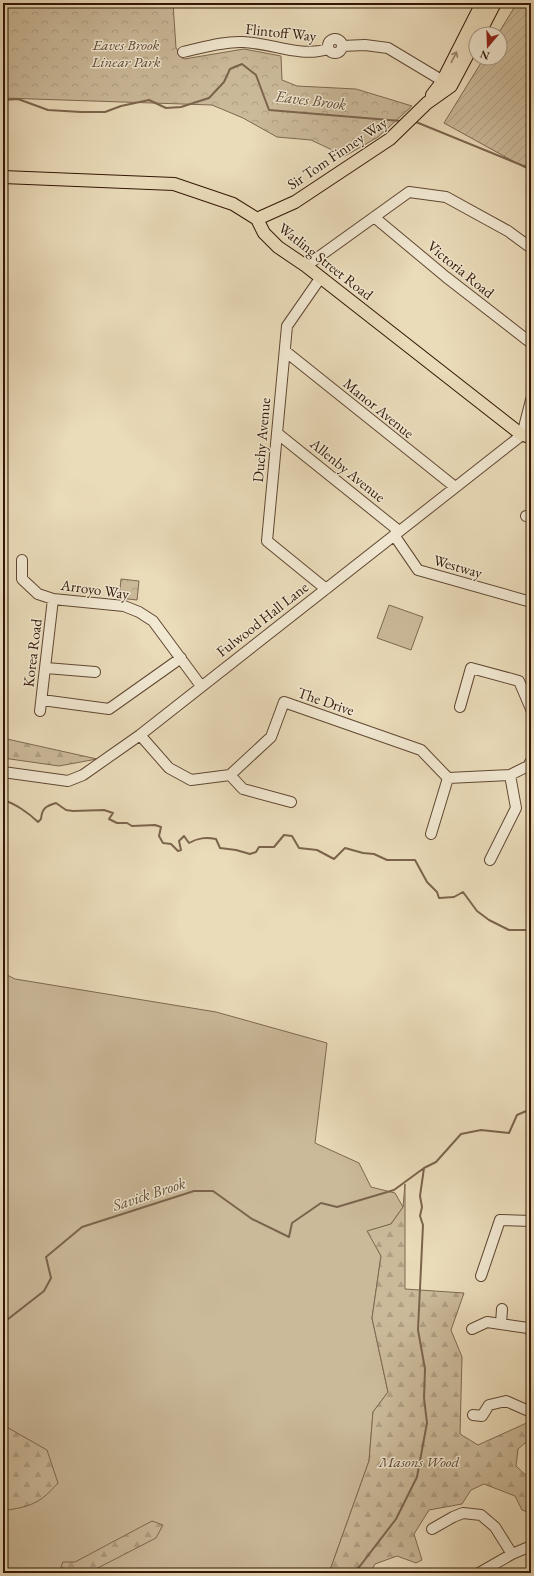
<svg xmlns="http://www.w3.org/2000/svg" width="534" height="1576" viewBox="0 0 534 1576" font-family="'EB Garamond',serif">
<defs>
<pattern id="forest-firs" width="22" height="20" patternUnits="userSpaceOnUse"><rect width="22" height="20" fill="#cbba9a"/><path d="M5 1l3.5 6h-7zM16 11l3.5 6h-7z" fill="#af9f83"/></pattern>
<pattern id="park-crowns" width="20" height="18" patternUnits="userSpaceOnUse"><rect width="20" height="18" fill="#cbba9a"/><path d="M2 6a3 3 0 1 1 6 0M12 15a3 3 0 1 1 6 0" fill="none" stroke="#af9f83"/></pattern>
<pattern id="garden-furrows" width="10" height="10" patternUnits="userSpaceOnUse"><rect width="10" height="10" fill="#cbba9a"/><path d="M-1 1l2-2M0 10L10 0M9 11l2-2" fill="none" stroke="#af9f83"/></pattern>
</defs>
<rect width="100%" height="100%" fill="#eadbb9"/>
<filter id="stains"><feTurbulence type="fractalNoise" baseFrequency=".005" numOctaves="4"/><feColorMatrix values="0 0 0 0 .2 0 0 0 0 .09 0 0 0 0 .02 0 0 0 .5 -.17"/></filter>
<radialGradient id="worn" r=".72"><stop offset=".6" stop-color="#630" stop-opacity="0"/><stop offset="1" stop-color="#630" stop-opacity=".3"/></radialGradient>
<path fill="#cbba9a" stroke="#7e6850" d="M 389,605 L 423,617 L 411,650 L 377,638 Z
M 3,973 L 15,979 L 216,1012 L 327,1043 L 315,1143 L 359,1163 L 371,1187 L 395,1193 L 403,1207 L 391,1224 L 368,1231 L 381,1256 L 372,1318 L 388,1392 L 373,1412 L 369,1461 L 329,1573 L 3,1573 Z"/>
<path fill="url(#forest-firs)" stroke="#7e6850" d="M 7,739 L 97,759 L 59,766 L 3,758 L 3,749 Z
M 405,1184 L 405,1289 L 464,1293 L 451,1330 L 462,1357 L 460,1434 L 478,1445 L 531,1421 L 531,1442 L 525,1443 L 518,1449 L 516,1466 L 531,1480 L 531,1513 L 522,1510 L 515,1496 L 484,1484 L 471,1490 L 462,1504 L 429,1510 L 414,1534 L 422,1560 L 416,1563 L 397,1556 L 375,1564 L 370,1573 L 329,1573 L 369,1461 L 373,1412 L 388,1392 L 372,1318 L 381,1256 L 367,1231 L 391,1224 L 403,1207 Z
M 3,1425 L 47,1450 L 58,1483 C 41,1502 33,1506 8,1510 L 3,1516 Z
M 152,1521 L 163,1525 L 156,1538 L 88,1573 L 73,1573 L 61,1567 L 63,1562 L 75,1562 Z"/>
<path fill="url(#park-crowns)" stroke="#7e6850" d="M 3,3 L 173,3 L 176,48 L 184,59 L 244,49 L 281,56 L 282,80 L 297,86 L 356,89 L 412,106 L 378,137 L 345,156 L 311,140 L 277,137 L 243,118 L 212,105 L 3,98 Z
M 121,579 L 139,581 L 137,600 L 119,598 Z"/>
<path fill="url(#garden-furrows)" stroke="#7e6850" d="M 517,3 L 531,3 L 531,171 L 444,123 L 484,58 L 500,58 L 500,34 L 498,34 Z"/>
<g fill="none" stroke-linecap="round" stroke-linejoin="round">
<path stroke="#7b644c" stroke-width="2" d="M 3,100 L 18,99 L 48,110 L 81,112 L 105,112 L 121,106 L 149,100 L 166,108 L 181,107 L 209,98 L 224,82 L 230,69 L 242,64 L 256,75 L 269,110 L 401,121
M 416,122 L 531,169
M 3,800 C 14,803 29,813 38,822 L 41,819 C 42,808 46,806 56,803 L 66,810 L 73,811 L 104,810 L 113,813 L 109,819 L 117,823 L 127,823 L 132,826 L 155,825 L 161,827 L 159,836 L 163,843 L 171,844 L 178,851 L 181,850 L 179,841 L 184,836 L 189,843 C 198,838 205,837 216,839 L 220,848 L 236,850 L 250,854 L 256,852 L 259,847 L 274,847 L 284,835 L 292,836 L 299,848 L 317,850 L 334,859 L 345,848 L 363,853 L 374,854 L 387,860 L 415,860 L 427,882 L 437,892 L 439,898 L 454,897 L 463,892 L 477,911 L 489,920 L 509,930 L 531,930
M 3,1323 L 44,1291 L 51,1278 L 46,1257 L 82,1227 L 194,1191 L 213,1191 L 252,1219 L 289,1237 L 292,1223 L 321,1203 L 337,1207 L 394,1190 L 424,1168 L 436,1162 L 461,1134 L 481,1130 L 509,1133 L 517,1115 L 531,1109
M 353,1573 L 360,1566 L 396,1519 L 417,1477 L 427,1423 L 424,1398 L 425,1369 L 418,1330 L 423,1225 L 420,1216 L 422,1207 L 420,1196 L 424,1168"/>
<defs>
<path id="minor" d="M328 46a7 7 0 1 1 14 0a7 7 0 1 1-14 0Z
M 342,46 L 365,45 L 388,48 L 448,84
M 183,52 C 202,48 223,41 243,42 C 272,43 300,58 328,49
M 374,217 L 446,277 L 531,343
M 306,266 L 409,192 L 446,197 L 508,231 L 531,248
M 321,277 L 287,326 L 267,541 L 326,589
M 285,351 L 455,487
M 277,433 L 399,531
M 526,516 L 531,518
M 394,535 L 418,570 L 531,602
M 22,560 L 22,579 L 38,594 L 53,599 L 124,606 L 139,612 L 153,621 L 201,686
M 46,668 L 95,672
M 42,700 L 109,709 L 181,658
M 460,707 L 471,668 L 519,681 L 531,709
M 40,711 L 53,599
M 140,735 L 169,768 L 191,780 L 230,775 L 271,737 L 284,702 L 421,750 L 448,778 L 510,775 L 516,808 L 490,860
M 3,772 L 68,781 L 83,775 L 140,735 L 522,435 L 531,400
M 230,775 L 243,789 L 291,802
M 510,775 L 528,766 L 531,761
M 431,834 L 448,778
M 481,1276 L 500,1220 L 531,1221
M 501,1324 L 502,1309
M 472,1329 L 487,1322 L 528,1328 L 531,1332
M 473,1415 L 482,1416 L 489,1405 L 506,1401 L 531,1412
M 432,1529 L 453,1517 L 463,1513 L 481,1515 L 495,1527 L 512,1554
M 479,1573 L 512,1554 L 531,1546"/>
<path id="major" d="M 479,34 L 495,3
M 432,95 L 442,82 L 482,3
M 3,177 L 174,184 L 233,204 L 257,219 L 264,233 L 278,247 L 306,266 L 522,435 L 531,437
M 257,219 L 295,202 L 390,139 L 427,103 L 451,86 L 476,39"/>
</defs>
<use href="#minor" stroke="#604732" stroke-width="12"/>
<use href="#major" stroke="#321605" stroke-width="14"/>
<use href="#minor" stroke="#f1e8d2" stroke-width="10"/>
<use href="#major" stroke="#eadbb9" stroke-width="12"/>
</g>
<defs><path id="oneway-shaft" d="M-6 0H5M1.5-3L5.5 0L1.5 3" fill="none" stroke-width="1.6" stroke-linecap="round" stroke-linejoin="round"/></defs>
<use stroke="#978268" href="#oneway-shaft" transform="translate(454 57) rotate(-63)"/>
<g text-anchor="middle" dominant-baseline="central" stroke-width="3" stroke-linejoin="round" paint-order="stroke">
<g font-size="15" fill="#321605" stroke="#f1e8d2">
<text transform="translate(281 32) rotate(6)">Flintoff Way</text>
<text transform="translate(337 153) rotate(-34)">Sir Tom Finney Way</text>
<text transform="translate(326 261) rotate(38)">Watling Street Road</text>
<text transform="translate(461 269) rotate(39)">Victoria Road</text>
<text transform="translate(379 408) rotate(39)">Manor Avenue</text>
<text transform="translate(261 440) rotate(-85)">Duchy Avenue</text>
<text transform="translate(348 470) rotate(39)">Allenby Avenue</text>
<text transform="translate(458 566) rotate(16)">Westway</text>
<text transform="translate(95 589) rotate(8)">Arroyo Way</text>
<text transform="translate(262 619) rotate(-38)">Fulwood Hall Lane</text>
<text transform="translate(32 653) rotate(-83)">Korea Road</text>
<text transform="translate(326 701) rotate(19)">The Drive</text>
</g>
<g font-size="15" font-style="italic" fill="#604732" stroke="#f1e8d2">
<text x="126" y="44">Eaves Brook<tspan x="126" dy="17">Linear Park</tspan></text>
<text x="419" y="1461">Masons Wood</text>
</g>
<g font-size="16" font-style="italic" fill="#624a35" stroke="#f1e8d2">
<text transform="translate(311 100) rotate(7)">Eaves Brook</text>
<text transform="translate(149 1194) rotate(-18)">Savick Brook</text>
</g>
</g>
<rect width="534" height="1576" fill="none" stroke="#eadbb9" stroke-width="16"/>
<rect x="4" y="4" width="526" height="1568" fill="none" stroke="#321605" stroke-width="2"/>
<rect x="8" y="8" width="518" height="1560" fill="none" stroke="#321605"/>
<g transform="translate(488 46) rotate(199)"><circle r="19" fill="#f1e8d2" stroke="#a59480"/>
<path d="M0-3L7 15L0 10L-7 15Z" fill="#8f2418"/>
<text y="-6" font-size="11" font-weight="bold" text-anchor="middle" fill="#321605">N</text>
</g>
<rect width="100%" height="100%" filter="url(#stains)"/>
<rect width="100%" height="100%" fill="url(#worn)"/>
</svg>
